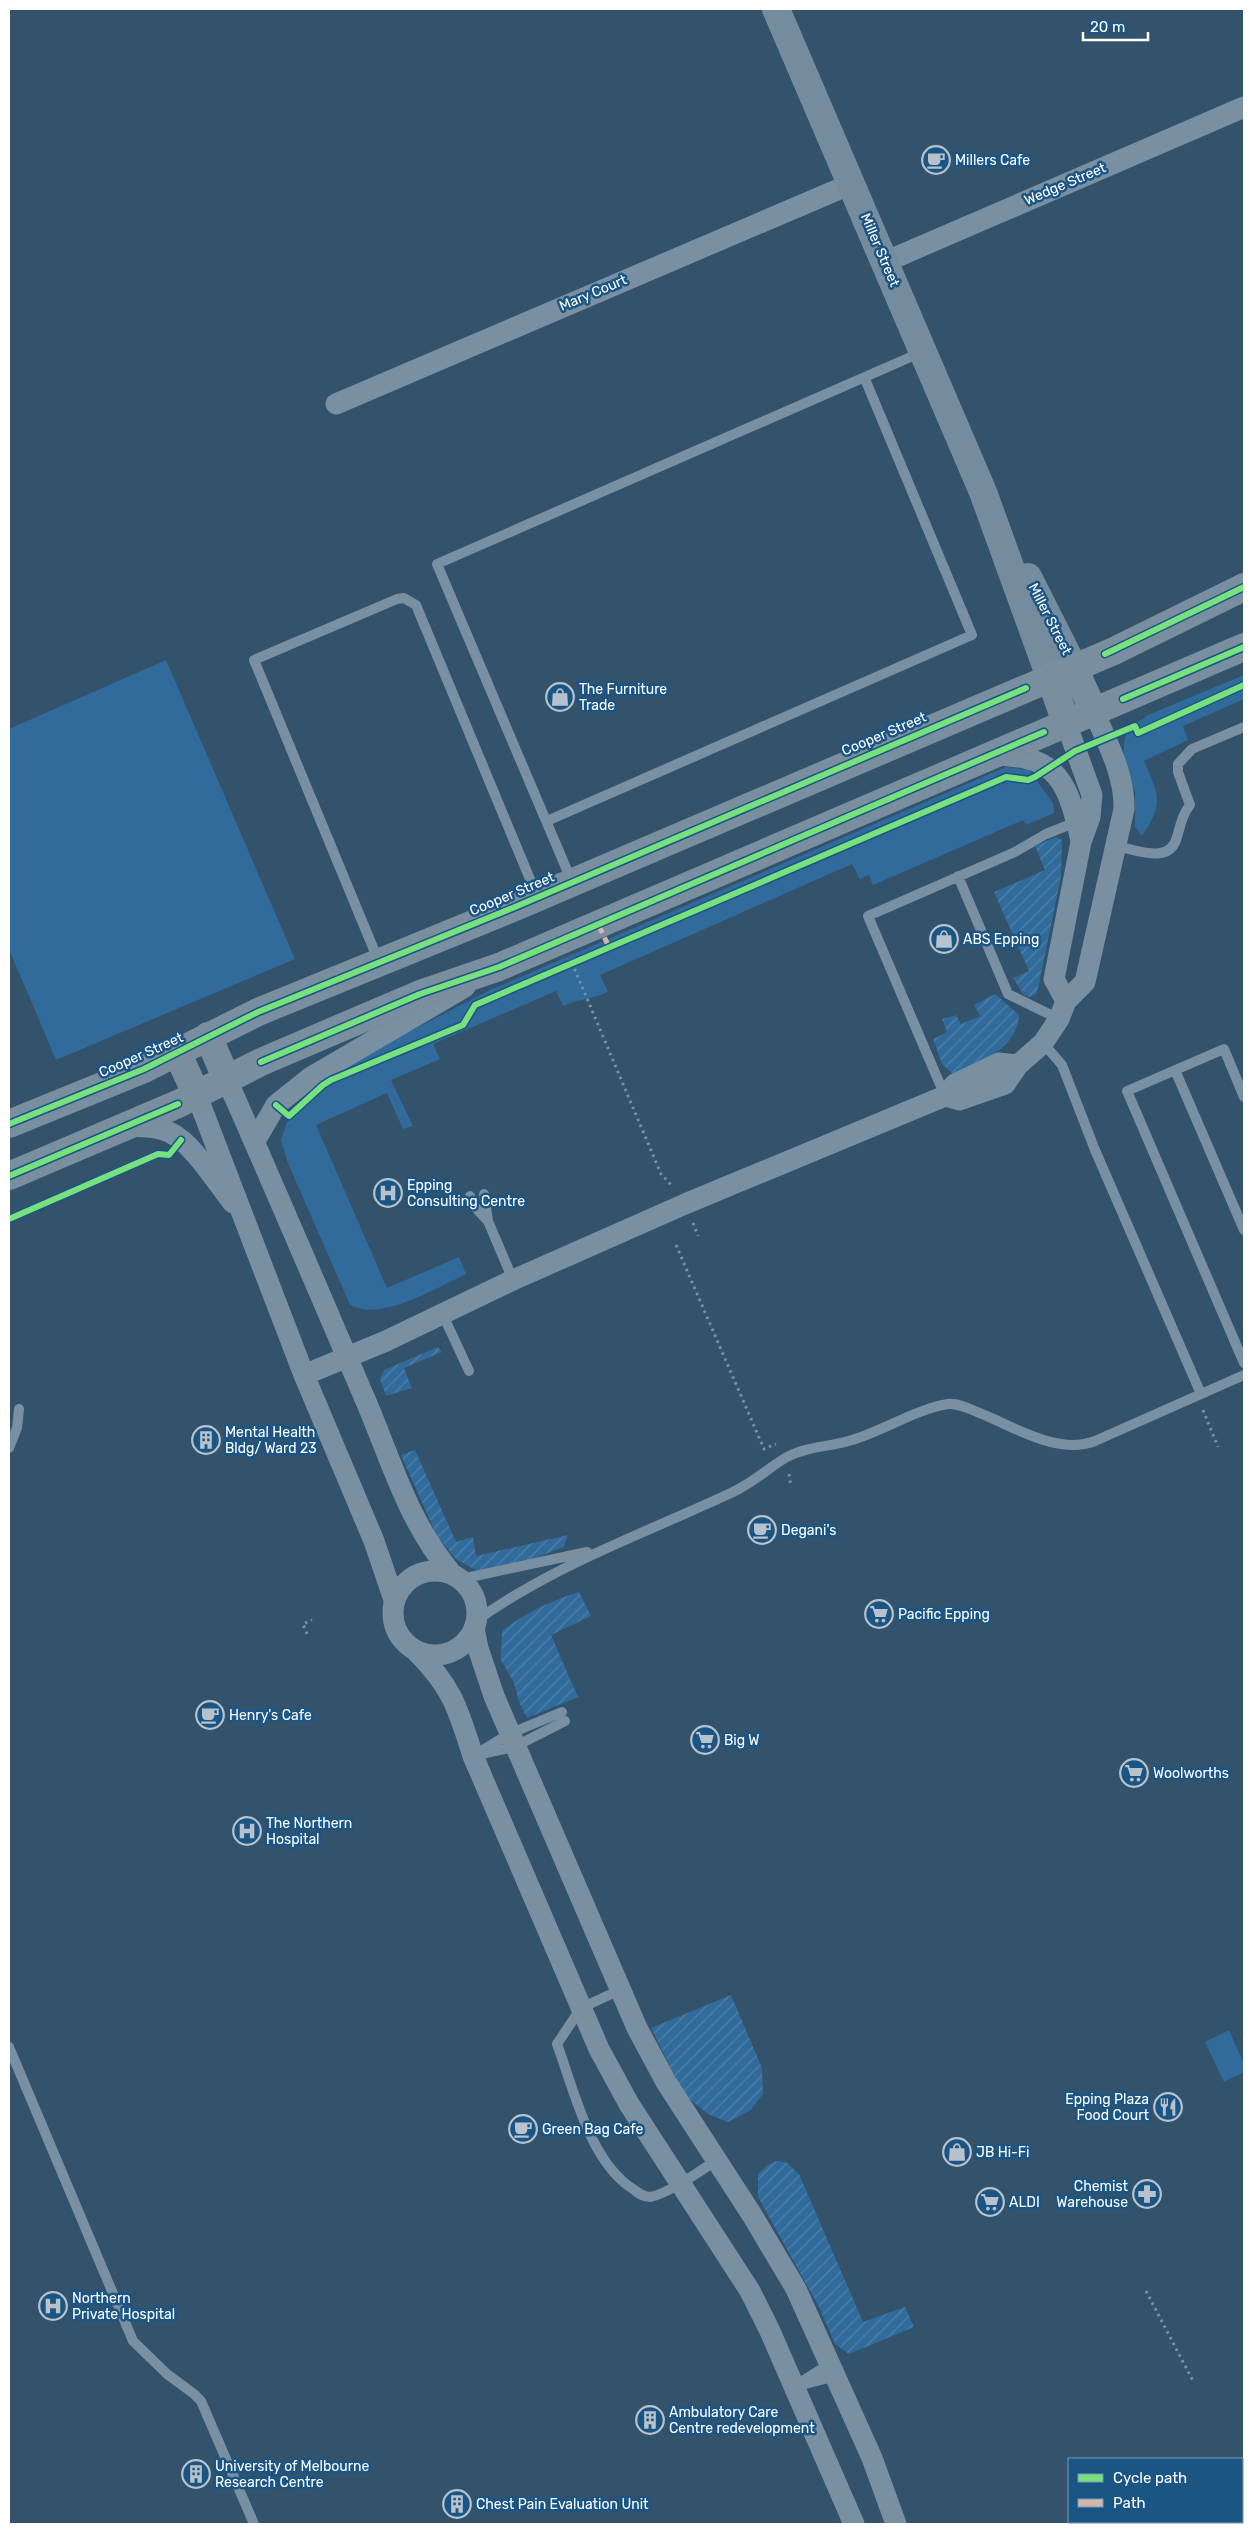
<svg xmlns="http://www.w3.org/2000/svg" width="1253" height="2533" viewBox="0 0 1253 2533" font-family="Rubik,sans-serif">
<defs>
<pattern id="garden-furrows" width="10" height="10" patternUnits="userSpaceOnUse" patternTransform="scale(1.25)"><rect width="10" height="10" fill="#306b9b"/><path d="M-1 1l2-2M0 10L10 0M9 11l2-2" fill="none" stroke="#4f81aa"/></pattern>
</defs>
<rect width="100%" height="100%" fill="#33526c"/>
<path fill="#306b9b" d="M 166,660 L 295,959 L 56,1060 L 9,949 L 9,729 Z
M 1244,675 L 1244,699 L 1183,726 L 1188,740 L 1144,761 C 1159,795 1164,804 1142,836 L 1135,827 L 1135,793 L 1124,755 L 1124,742 L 1128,729 L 1148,715 Z
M 1006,767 L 1029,770 L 1053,803 L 1054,813 L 1026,825 L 1023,820 L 873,885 L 869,875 L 860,879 L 852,864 L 600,975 L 608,992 C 592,999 579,999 563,1006 L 556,991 L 433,1044 L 440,1059 L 391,1080 L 413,1126 L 403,1129 L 387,1093 L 316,1125 L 387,1288 L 459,1257 L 466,1274 C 436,1288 381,1322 350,1305 L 287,1161 L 281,1140 L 287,1122 L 331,1081 L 328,1074 L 488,991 Z
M 1229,2030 L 1244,2064 L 1244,2072 L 1224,2082 L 1205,2042 Z"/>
<path fill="url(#garden-furrows)" d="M 1056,837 L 1062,840 L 1061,876 L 1037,993 L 1030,997 L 1024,995 L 1013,978 L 1029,971 L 994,892 L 1045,870 L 1035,846 Z
M 995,994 L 1019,1015 C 1017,1048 981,1063 953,1074 L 942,1064 L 933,1039 L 947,1032 L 942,1019 L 956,1015 L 961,1024 L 980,1016 L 974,1005 Z
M 438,1347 L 442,1352 L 404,1368 L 412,1388 L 386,1396 L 380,1379 L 384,1370 Z
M 415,1450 L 456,1542 L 473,1537 L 476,1556 L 568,1535 L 564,1547 L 505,1569 L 482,1573 L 457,1560 L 437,1536 L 401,1455 Z
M 579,1592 L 591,1616 L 551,1635 L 578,1697 L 527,1718 L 519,1702 L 514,1683 L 501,1660 L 502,1631 C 525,1613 550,1601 579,1592 Z
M 731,1995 L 762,2068 L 763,2094 L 751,2110 L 728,2122 L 708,2114 L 684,2095 L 651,2028 Z
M 776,2161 L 786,2162 L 799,2174 L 863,2322 L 905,2307 L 914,2327 L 849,2354 L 835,2344 L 819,2307 L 758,2197 L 758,2174 L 768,2165 Z"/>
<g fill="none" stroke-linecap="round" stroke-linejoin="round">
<path stroke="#798fa2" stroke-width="3" stroke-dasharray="2.5 4" stroke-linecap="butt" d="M 572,963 L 661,1174 L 673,1187
M 693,1223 L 698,1236
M 676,1245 L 764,1449 L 776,1444
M 1203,1410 L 1218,1447
M 789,1474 L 791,1487
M 307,1634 L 303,1624 L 312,1620
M 1146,2291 L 1193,2381"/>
<path stroke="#798fa2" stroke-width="10" d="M 547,821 L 972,635 L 865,379
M 1116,846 C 1137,850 1170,865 1177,837 C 1181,824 1182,815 1190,805 L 1178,772 L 1178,764 L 1192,749 L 1244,727
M 958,876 L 1008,994 L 1059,1019
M 572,882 L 437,564 L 922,352
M 379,962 L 254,660 L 397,599 L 404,598 L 416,605 L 537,896
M 1043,1043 L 1062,1065 L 1095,1150 L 1201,1394
M 1175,1070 L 1244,1230
M 945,1096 L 868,916 L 1015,852 L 1046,834 L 1079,821
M 1244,1097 L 1224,1049 L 1127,1091 L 1244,1363
M 484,1194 L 488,1221
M 470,1196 L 476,1208 L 488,1221 L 513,1280
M 443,1315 L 469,1371
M 9,1448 L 17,1428 L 19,1409
M 461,1579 L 587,1552
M 476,1621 C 555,1564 646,1533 733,1492 C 753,1483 768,1468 787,1457 C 807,1446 831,1447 852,1440 C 883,1431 916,1409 948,1404 C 958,1403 968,1408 977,1412 C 1012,1425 1056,1456 1095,1441 L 1244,1375
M 481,1754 L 514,1747 L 565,1721
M 473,1756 L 509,1734 L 562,1712
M 620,1990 L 581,2008 L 557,2044 C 574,2090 590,2162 633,2189 C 638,2193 643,2197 650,2197 C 668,2194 700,2171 717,2160
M 9,2047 L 133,2341 L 167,2374 L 194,2394 L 201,2401 L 254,2524
M 801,2382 L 831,2363
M 794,2387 L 836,2376"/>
<path stroke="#798fa2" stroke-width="21" d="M 885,262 L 1244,107
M 336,404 L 851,184
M 993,754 C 1005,756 1017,756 1028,759 C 1066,767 1074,809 1081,841
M 1066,1001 L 1054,979 L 1081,842 L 1090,817 L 1092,795 L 1066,723
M 227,1080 C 274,1186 319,1292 365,1399 C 392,1462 407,1520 452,1574
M 197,1096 L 304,1375 L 374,1541 L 394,1600
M 945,1096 L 959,1100 L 1005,1084 L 1018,1065 L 1043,1043 L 1059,1019 L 1066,1001 L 1085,982 L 1124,809 C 1125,775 1107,742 1094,712
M 129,1126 C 143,1127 158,1126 171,1133 C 193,1144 217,1183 233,1203
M 255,1141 L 276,1105 L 311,1077 L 465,987
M 304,1375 L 386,1341 L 513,1280 L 685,1204 L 945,1096 L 955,1084 L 999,1063 L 1018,1065
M393 1613a42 42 0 1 1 84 0a42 42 0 1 1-84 0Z
M 474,1628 L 478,1648 L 494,1696 L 637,2028 L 666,2082 L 752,2215 L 796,2289 L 872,2458 L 896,2524
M 416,1651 C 453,1688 458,1709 473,1756 L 599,2049 L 629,2104 L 750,2291 L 769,2329 L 854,2524"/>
<path stroke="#748c9e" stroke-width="28" d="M 776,9 L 983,492 L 1050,677
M 1028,577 L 1074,668"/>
<path stroke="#798e9f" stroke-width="28" d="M 1074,668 L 1094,712
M 1050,677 L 1066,723
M 208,1036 L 227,1080
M 178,1054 L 197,1096
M 9,1124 L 144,1069 L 258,1012 L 515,907 L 1114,651 L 1244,587
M 9,1176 L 178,1104 L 261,1062 L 420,994 L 499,967 L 1244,647"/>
<path stroke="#d1b7ad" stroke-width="5" stroke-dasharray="10 5" stroke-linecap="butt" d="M 598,924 L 609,947"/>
<defs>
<path id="cycleway" d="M 1105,654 L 1244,587
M 1123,699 L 1244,647
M 261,1062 L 420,994 L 499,967 L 1044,732
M 276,1105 L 289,1116 L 323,1085 L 331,1080 L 463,1025 L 475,1005 L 1006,777 L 1028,780 L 1035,777 L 1075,751 L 1135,726 L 1138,733 L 1244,685
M 9,1124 L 144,1069 L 258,1012 L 515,907 L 1026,688
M 9,1176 L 178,1104
M 9,1219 L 158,1154 L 169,1155 L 181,1140"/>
</defs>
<use href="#cycleway" stroke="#1b5584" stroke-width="9"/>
<use href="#cycleway" stroke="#77e17e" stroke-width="6"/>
</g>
<defs>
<symbol id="cafe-ring" viewBox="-11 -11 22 22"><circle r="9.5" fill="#1b5584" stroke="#b8c2cc" stroke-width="1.5"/><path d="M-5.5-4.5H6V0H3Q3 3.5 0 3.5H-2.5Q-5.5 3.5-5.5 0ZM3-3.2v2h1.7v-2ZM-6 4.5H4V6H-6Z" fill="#b8c2cc"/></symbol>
<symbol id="shop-ring" viewBox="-11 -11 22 22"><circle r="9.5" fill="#1b5584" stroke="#b8c2cc" stroke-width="1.5"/><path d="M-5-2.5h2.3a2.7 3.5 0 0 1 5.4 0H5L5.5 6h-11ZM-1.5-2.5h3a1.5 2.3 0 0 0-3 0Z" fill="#b8c2cc"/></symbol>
<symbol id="hospital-ring" viewBox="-11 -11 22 22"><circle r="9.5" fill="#1b5584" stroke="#b8c2cc" stroke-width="1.5"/><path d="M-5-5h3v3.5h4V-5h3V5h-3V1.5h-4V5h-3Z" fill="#b8c2cc"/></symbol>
<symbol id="building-ring" viewBox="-11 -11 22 22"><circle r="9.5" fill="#1b5584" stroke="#b8c2cc" stroke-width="1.5"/><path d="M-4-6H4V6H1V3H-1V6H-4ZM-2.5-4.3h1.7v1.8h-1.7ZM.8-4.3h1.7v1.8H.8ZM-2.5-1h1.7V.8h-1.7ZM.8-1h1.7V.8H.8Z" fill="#b8c2cc"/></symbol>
<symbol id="supermarket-ring" viewBox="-11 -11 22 22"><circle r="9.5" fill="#1b5584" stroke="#b8c2cc" stroke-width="1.5"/><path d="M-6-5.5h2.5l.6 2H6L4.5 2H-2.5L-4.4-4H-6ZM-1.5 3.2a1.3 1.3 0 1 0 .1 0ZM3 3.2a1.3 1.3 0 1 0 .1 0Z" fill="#b8c2cc"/></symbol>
<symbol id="restaurant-ring" viewBox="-11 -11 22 22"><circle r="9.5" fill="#1b5584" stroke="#b8c2cc" stroke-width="1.5"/><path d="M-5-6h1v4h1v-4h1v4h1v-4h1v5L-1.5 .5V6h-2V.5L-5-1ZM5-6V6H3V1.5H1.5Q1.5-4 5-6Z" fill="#b8c2cc"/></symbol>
<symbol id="pharmacy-ring" viewBox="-11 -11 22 22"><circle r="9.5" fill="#1b5584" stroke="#b8c2cc" stroke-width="1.5"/><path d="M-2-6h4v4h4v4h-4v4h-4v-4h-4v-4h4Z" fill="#b8c2cc"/></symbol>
</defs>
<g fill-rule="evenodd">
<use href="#cafe-ring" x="920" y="144" width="32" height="32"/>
<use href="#shop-ring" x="544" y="681" width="32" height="32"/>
<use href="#shop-ring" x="928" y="923" width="32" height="32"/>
<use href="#hospital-ring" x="372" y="1177" width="32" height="32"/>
<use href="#building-ring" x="190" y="1424" width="32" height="32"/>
<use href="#cafe-ring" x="746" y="1514" width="32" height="32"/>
<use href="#supermarket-ring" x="863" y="1598" width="32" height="32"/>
<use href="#cafe-ring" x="194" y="1699" width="32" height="32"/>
<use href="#supermarket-ring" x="689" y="1724" width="32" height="32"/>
<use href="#supermarket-ring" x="1118" y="1757" width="32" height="32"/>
<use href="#hospital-ring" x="231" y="1815" width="32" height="32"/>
<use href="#restaurant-ring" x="1152" y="2091" width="32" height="32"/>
<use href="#cafe-ring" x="507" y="2113" width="32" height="32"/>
<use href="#shop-ring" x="941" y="2136" width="32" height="32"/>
<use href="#pharmacy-ring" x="1131" y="2178" width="32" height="32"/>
<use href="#supermarket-ring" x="974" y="2186" width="32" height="32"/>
<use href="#hospital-ring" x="37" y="2290" width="32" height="32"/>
<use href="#building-ring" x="634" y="2404" width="32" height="32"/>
<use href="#building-ring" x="180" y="2458" width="32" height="32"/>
<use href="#building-ring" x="441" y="2488" width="32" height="32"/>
</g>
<g text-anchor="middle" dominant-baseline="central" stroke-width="5" stroke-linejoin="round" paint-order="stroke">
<g font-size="14" fill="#fff" stroke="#1b5584" text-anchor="start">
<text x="955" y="160">Millers Cafe</text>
<text x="579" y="689">The Furniture<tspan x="579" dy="16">Trade</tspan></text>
<text x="963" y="939">ABS Epping</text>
<text x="407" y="1185">Epping<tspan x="407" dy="16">Consulting Centre</tspan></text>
<text x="225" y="1432">Mental Health<tspan x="225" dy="16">Bldg/ Ward 23</tspan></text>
<text x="781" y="1530">Degani's</text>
<text x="898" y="1614">Pacific Epping</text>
<text x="229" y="1715">Henry's Cafe</text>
<text x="724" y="1740">Big W</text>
<text x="1153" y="1773">Woolworths</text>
<text x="266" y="1823">The Northern<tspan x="266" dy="16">Hospital</tspan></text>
<text x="1149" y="2099" text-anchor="end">Epping Plaza<tspan x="1149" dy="16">Food Court</tspan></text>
<text x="542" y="2129">Green Bag Cafe</text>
<text x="976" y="2152">JB Hi-Fi</text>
<text x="1128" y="2186" text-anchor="end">Chemist<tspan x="1128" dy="16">Warehouse</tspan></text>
<text x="1009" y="2202">ALDI</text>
<text x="72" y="2298">Northern<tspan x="72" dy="16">Private Hospital</tspan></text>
<text x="669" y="2412">Ambulatory Care<tspan x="669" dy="16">Centre redevelopment</tspan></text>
<text x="215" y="2466">University of Melbourne<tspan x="215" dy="16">Research Centre</tspan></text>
<text x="476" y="2504">Chest Pain Evaluation Unit</text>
</g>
<g font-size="14" fill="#fff" stroke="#1b5584">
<text transform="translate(1065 184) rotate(-23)">Wedge Street</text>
<text transform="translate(880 250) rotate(67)">Miller Street</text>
<text transform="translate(593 293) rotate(-23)">Mary Court</text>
<text transform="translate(1050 619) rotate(63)">Miller Street</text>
<text transform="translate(884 734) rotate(-23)">Cooper Street</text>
<text transform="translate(512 894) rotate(-23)">Cooper Street</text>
<text transform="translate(141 1055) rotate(-24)">Cooper Street</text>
</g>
</g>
<rect width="1253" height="2533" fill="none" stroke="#ffffff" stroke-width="20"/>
<rect x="1068" y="2458" width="175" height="65" fill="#1b5584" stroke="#7699b5"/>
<rect x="1078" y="2474" width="25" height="8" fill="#77e17e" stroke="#7699b5"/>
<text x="1113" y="2483" font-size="15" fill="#ffffff">Cycle path</text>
<rect x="1078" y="2499" width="25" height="8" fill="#d1b7ad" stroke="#7699b5"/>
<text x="1113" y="2508" font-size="15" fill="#ffffff">Path</text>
<path d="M1083 32v8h65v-8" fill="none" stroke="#ffffff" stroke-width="2.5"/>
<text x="1090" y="32" font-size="15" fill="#ffffff" stroke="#1b5584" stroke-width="4" paint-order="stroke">20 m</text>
</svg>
